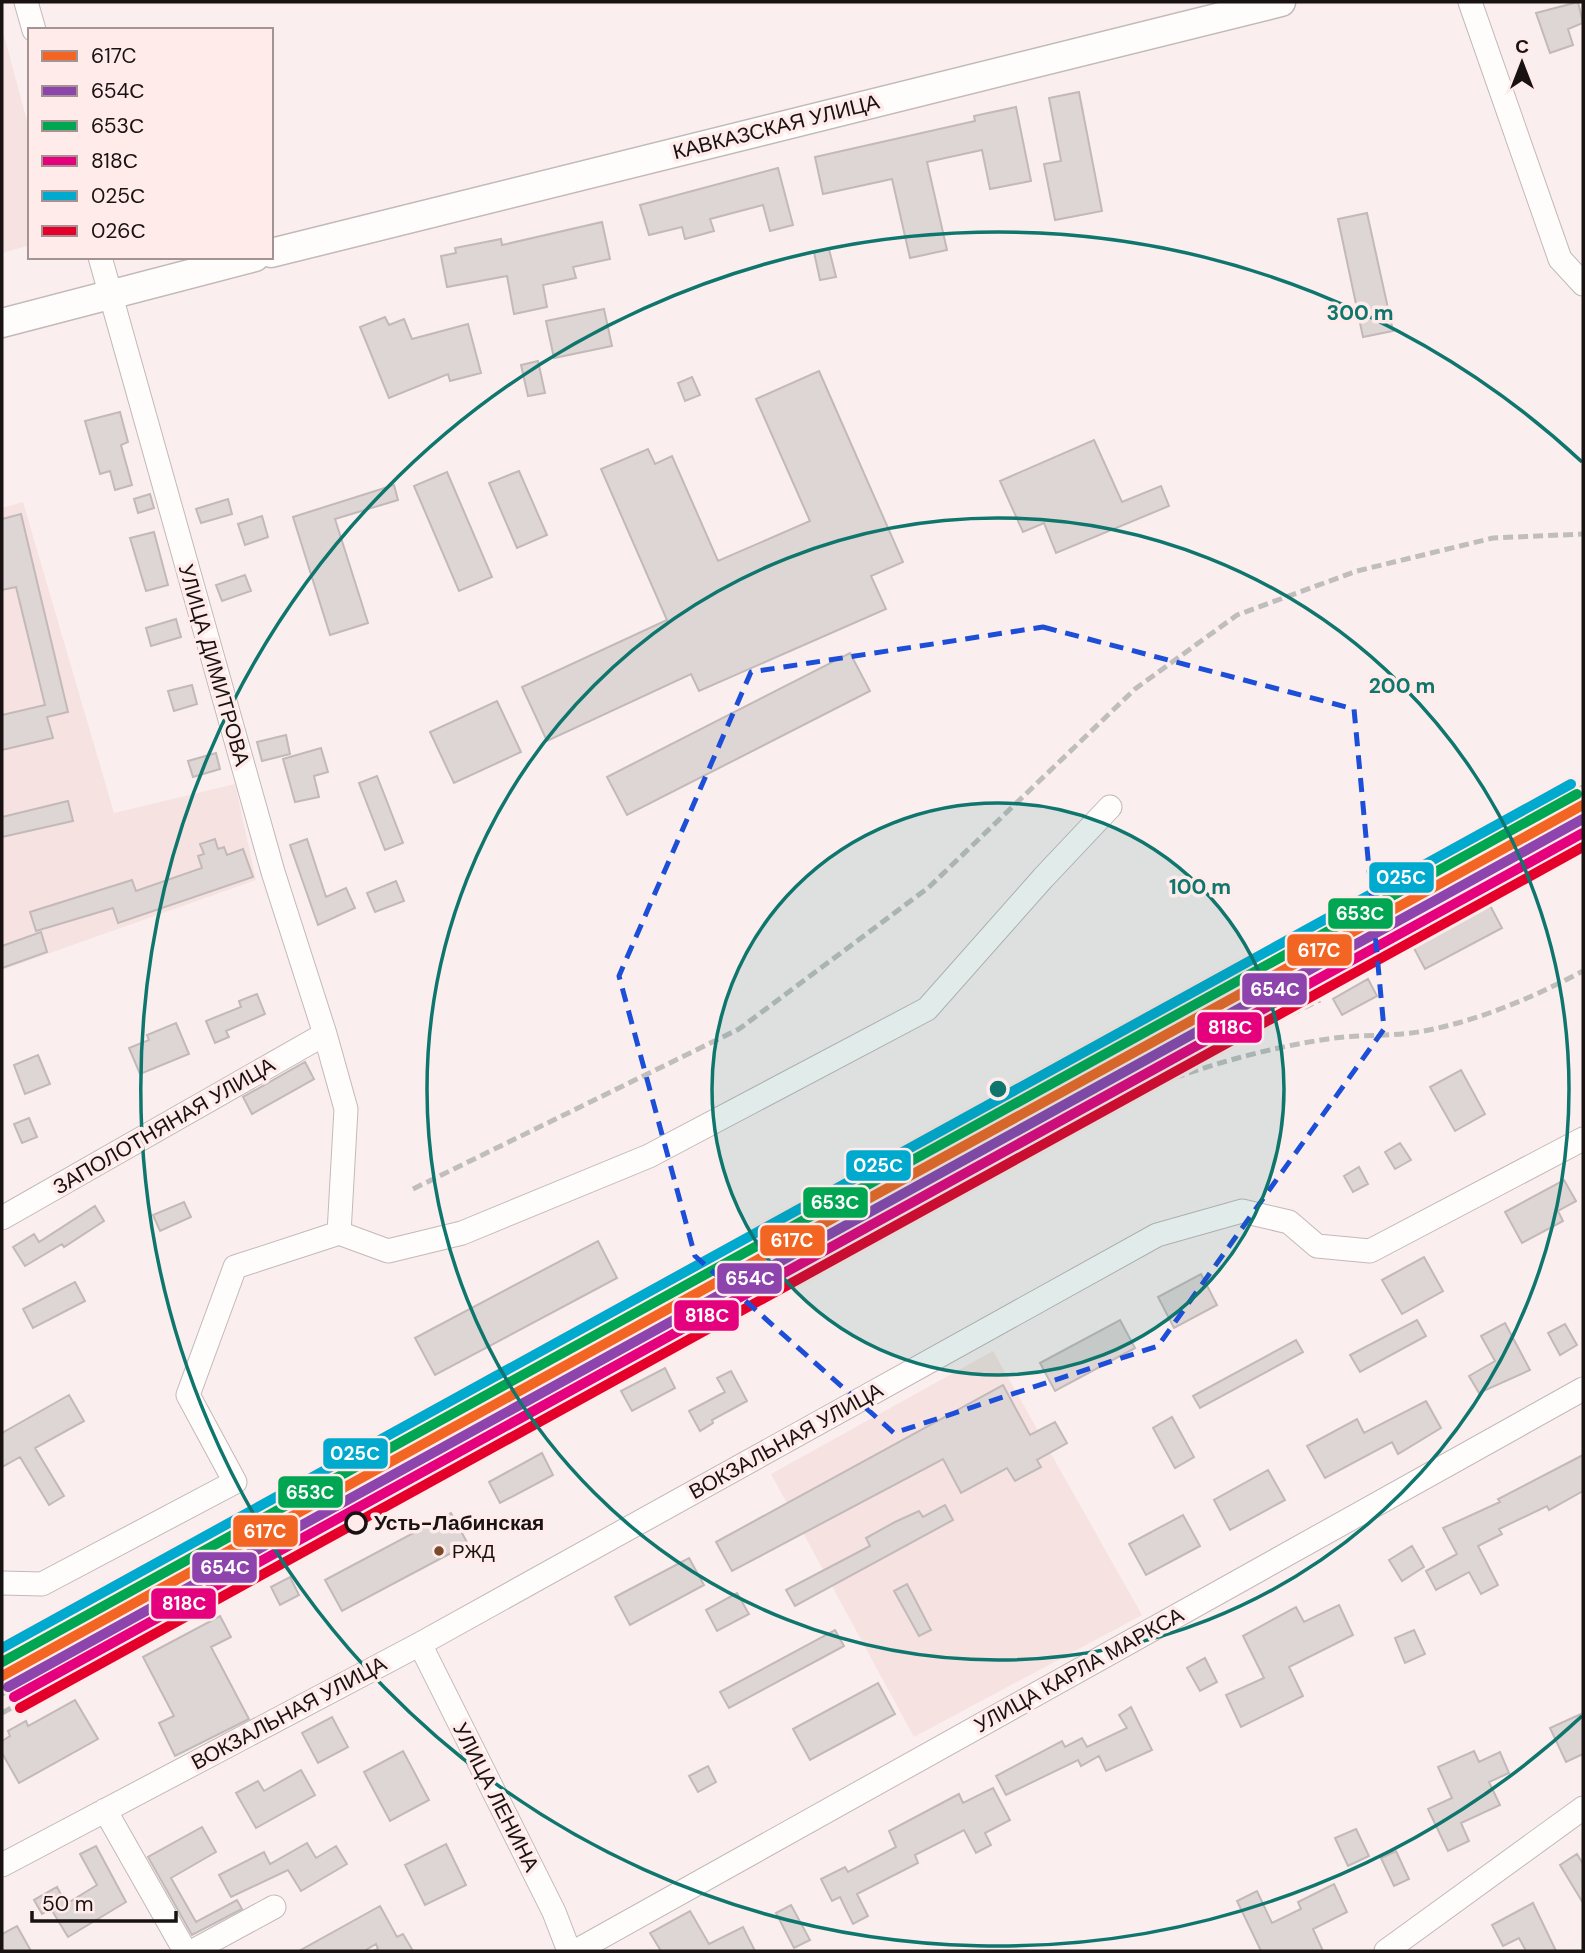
<svg xmlns="http://www.w3.org/2000/svg" width="1585" height="1953" viewBox="0 0 1585 1953" font-family="'DM Sans',sans-serif">
<rect width="100%" height="100%" fill="#faefee"/>
<path fill="#f6e2e0" d="M 2,28 L 30,132 L 30,245 L 2,253 Z
M 23,502 L 114,813 L 235,784 L 256,880 L 2,970 L 2,508 Z
M 993,1351 L 1142,1615 L 914,1737 L 771,1474 Z"/>
<path fill="#ded6d5" stroke="#c2b9b8" stroke-width="2" d="M 1578,2 L 1583,23 L 1568,29 L 1573,45 L 1550,53 L 1536,13 Z
M 1079,92 L 1102,211 L 1055,220 L 1044,164 L 1061,161 L 1049,98 Z
M 1016,107 L 1031,181 L 990,189 L 982,150 L 927,162 L 947,250 L 910,258 L 892,179 L 823,194 L 815,157 L 975,121 L 974,116 Z
M 778,168 L 793,225 L 770,231 L 763,205 L 710,219 L 714,231 L 685,239 L 682,227 L 649,235 L 640,205 Z
M 1367,213 L 1393,331 L 1363,337 L 1338,219 Z
M 602,222 L 610,259 L 573,267 L 576,278 L 543,285 L 547,307 L 514,314 L 507,276 L 447,287 L 441,256 L 456,253 L 455,248 L 501,239 L 502,245 Z
M 829,249 L 836,277 L 820,280 L 814,252 Z
M 604,309 L 612,346 L 554,358 L 546,321 Z
M 385,317 L 389,325 L 404,319 L 412,339 L 468,324 L 481,373 L 450,381 L 448,374 L 389,398 L 360,327 Z
M 538,361 L 545,393 L 528,396 L 521,365 Z
M 819,371 L 903,562 L 871,576 L 886,609 L 699,691 L 691,674 L 547,741 L 522,687 L 667,620 L 601,469 L 648,449 L 655,464 L 672,456 L 718,561 L 810,521 L 756,399 Z
M 692,377 L 700,395 L 685,401 L 678,383 Z
M 120,412 L 128,442 L 121,445 L 132,485 L 115,490 L 110,471 L 100,474 L 85,421 Z
M 1094,440 L 1122,502 L 1161,486 L 1169,506 L 1056,553 L 1044,523 L 1023,532 L 1000,481 Z
M 519,471 L 547,535 L 517,548 L 489,483 Z
M 447,472 L 492,577 L 459,591 L 414,486 Z
M 394,485 L 398,500 L 335,519 L 368,623 L 330,635 L 293,517 Z
M 150,494 L 154,508 L 138,513 L 134,499 Z
M 228,499 L 232,514 L 201,523 L 196,509 Z
M 21,514 L 68,712 L 47,717 L 53,738 L 2,750 L 2,715 L 45,705 L 16,587 L 2,590 L 2,519 Z
M 262,516 L 268,537 L 245,545 L 238,524 Z
M 154,532 L 168,585 L 146,591 L 130,538 Z
M 245,575 L 251,591 L 222,601 L 216,585 Z
M 176,619 L 181,637 L 151,646 L 146,628 Z
M 850,653 L 870,691 L 627,815 L 607,777 Z
M 192,685 L 197,704 L 174,711 L 168,691 Z
M 497,701 L 521,752 L 454,783 L 430,732 Z
M 286,735 L 290,754 L 262,761 L 257,742 Z
M 321,748 L 328,772 L 314,776 L 319,797 L 295,802 L 283,759 Z
M 216,753 L 220,769 L 193,777 L 188,761 Z
M 377,776 L 403,843 L 385,850 L 359,783 Z
M 68,801 L 73,821 L 2,837 L 2,817 Z
M 215,839 L 218,849 L 224,847 L 227,855 L 243,849 L 253,877 L 118,923 L 113,908 L 36,931 L 30,912 L 132,880 L 136,891 L 202,868 L 198,856 L 204,854 L 200,844 Z
M 307,839 L 326,897 L 346,888 L 355,908 L 318,925 L 290,845 Z
M 396,881 L 404,901 L 375,912 L 367,893 Z
M 1484,894 L 1502,928 L 1425,969 L 1407,935 Z
M 41,932 L 47,952 L 2,968 L 2,946 Z
M 1368,979 L 1377,996 L 1342,1015 L 1333,999 Z
M 257,994 L 265,1014 L 226,1031 L 229,1037 L 215,1043 L 206,1021 L 241,1007 L 239,1001 Z
M 176,1023 L 189,1054 L 140,1074 L 129,1048 L 149,1040 L 147,1035 Z
M 38,1055 L 50,1084 L 25,1094 L 14,1065 Z
M 305,1062 L 314,1079 L 252,1114 L 243,1097 Z
M 1461,1070 L 1485,1114 L 1455,1131 L 1430,1087 Z
M 29,1118 L 37,1137 L 22,1143 L 14,1124 Z
M 1400,1143 L 1411,1160 L 1395,1169 L 1385,1152 Z
M 1359,1167 L 1368,1184 L 1353,1192 L 1344,1176 Z
M 1564,1180 L 1576,1201 L 1558,1211 L 1563,1221 L 1522,1243 L 1505,1212 Z
M 184,1202 L 191,1217 L 160,1231 L 153,1215 Z
M 95,1206 L 104,1221 L 64,1247 L 62,1244 L 25,1266 L 13,1247 L 34,1234 L 39,1242 Z
M 598,1241 L 617,1278 L 435,1375 L 415,1338 Z
M 1424,1257 L 1443,1291 L 1402,1314 L 1382,1280 Z
M 1201,1274 L 1217,1305 L 1174,1328 L 1158,1297 Z
M 75,1282 L 85,1301 L 33,1328 L 23,1309 Z
M 1120,1320 L 1135,1348 L 1055,1391 L 1040,1363 Z
M 1417,1320 L 1426,1336 L 1360,1372 L 1350,1355 Z
M 1505,1323 L 1530,1370 L 1479,1393 L 1469,1376 L 1495,1361 L 1481,1336 Z
M 1565,1324 L 1577,1345 L 1560,1355 L 1548,1333 Z
M 1296,1340 L 1303,1352 L 1200,1408 L 1193,1396 Z
M 665,1368 L 675,1388 L 632,1411 L 621,1391 Z
M 731,1371 L 747,1401 L 712,1420 L 713,1423 L 700,1431 L 689,1411 L 725,1392 L 717,1378 Z
M 1003,1385 L 1030,1435 L 1055,1422 L 1067,1443 L 1037,1460 L 1041,1467 L 1015,1481 L 1007,1468 L 961,1493 L 943,1459 L 732,1571 L 716,1542 Z
M 69,1395 L 84,1421 L 35,1448 L 64,1496 L 49,1505 L 20,1457 L 2,1467 L 2,1433 Z
M 1426,1401 L 1441,1428 L 1398,1454 L 1392,1442 L 1325,1478 L 1307,1446 L 1357,1419 L 1364,1433 Z
M 1172,1417 L 1194,1457 L 1175,1468 L 1153,1428 Z
M 542,1453 L 553,1475 L 500,1503 L 489,1482 Z
M 1583,1455 L 1583,1491 L 1549,1510 L 1547,1506 L 1499,1529 L 1502,1534 L 1478,1546 L 1498,1585 L 1481,1594 L 1469,1572 L 1436,1590 L 1426,1571 L 1457,1554 L 1443,1528 L 1500,1502 L 1498,1499 Z
M 1268,1470 L 1285,1500 L 1230,1530 L 1214,1500 Z
M 945,1505 L 953,1520 L 795,1606 L 786,1590 L 870,1546 L 866,1538 L 895,1522 L 919,1511 L 923,1517 Z
M 451,1513 L 468,1544 L 342,1611 L 325,1580 Z
M 1183,1515 L 1200,1546 L 1146,1575 L 1129,1544 Z
M 1412,1546 L 1424,1567 L 1402,1581 L 1389,1560 Z
M 689,1558 L 704,1585 L 630,1625 L 615,1597 Z
M 290,1577 L 299,1595 L 280,1605 L 271,1587 Z
M 907,1584 L 931,1630 L 919,1636 L 894,1591 Z
M 737,1593 L 749,1614 L 717,1631 L 706,1610 Z
M 1339,1605 L 1353,1635 L 1289,1667 L 1303,1696 L 1241,1727 L 1226,1695 L 1264,1678 L 1243,1636 L 1296,1607 L 1304,1622 Z
M 220,1616 L 231,1637 L 211,1647 L 249,1719 L 175,1756 L 159,1723 L 174,1716 L 143,1657 Z
M 835,1630 L 844,1646 L 729,1708 L 720,1692 Z
M 1414,1630 L 1425,1654 L 1405,1663 L 1395,1638 Z
M 1205,1658 L 1217,1682 L 1200,1691 L 1187,1668 Z
M 878,1683 L 895,1714 L 810,1760 L 793,1729 Z
M 75,1700 L 98,1739 L 19,1783 L 2,1753 L 2,1741 L 10,1736 L 8,1731 L 26,1721 L 28,1726 Z
M 1131,1707 L 1152,1750 L 1106,1771 L 1099,1756 L 1081,1766 L 1078,1760 L 1006,1795 L 996,1776 L 1062,1741 L 1065,1747 L 1082,1738 L 1087,1747 L 1127,1728 L 1119,1715 Z
M 1583,1713 L 1583,1754 L 1566,1762 L 1550,1728 Z
M 332,1717 L 348,1747 L 318,1763 L 302,1733 Z
M 403,1751 L 429,1800 L 390,1821 L 364,1772 Z
M 1474,1751 L 1479,1762 L 1500,1752 L 1509,1773 L 1489,1782 L 1500,1805 L 1461,1823 L 1469,1841 L 1448,1851 L 1428,1809 L 1452,1798 L 1438,1767 Z
M 708,1766 L 716,1782 L 698,1792 L 689,1776 Z
M 301,1770 L 315,1795 L 256,1828 L 236,1793 L 258,1781 L 264,1791 Z
M 993,1788 L 1010,1820 L 985,1833 L 991,1845 L 976,1853 L 964,1830 L 915,1855 L 918,1863 L 857,1894 L 868,1916 L 853,1924 L 840,1897 L 832,1901 L 821,1879 L 845,1867 L 848,1872 L 896,1847 L 889,1831 L 959,1794 L 963,1803 Z
M 202,1827 L 216,1852 L 171,1878 L 196,1922 L 237,1900 L 242,1909 L 192,1935 L 148,1857 Z
M 1356,1829 L 1369,1856 L 1348,1866 L 1335,1838 Z
M 307,1843 L 316,1858 L 336,1846 L 347,1864 L 301,1891 L 288,1870 L 231,1897 L 219,1875 L 264,1852 L 270,1864 Z
M 446,1844 L 466,1885 L 425,1905 L 405,1865 Z
M 96,1846 L 126,1902 L 68,1937 L 51,1909 L 42,1914 L 34,1900 L 57,1887 L 66,1904 L 97,1885 L 80,1854 Z
M 1396,1851 L 1409,1879 L 1394,1886 L 1381,1858 Z
M 1577,1854 L 1583,1864 L 1583,1903 L 1560,1865 Z
M 1334,1884 L 1347,1912 L 1313,1929 L 1323,1951 L 1261,1951 L 1237,1901 L 1257,1891 L 1272,1923 L 1301,1909 L 1298,1902 Z
M 1533,1903 L 1556,1951 L 1526,1951 L 1519,1938 L 1503,1946 L 1492,1925 Z
M 791,1905 L 810,1940 L 794,1948 L 776,1913 Z
M 380,1906 L 397,1937 L 403,1934 L 413,1951 L 373,1951 L 378,1949 L 376,1944 L 364,1951 L 299,1951 Z
M 690,1911 L 709,1944 L 743,1927 L 755,1951 L 661,1951 L 650,1933 Z
M 17,1926 L 31,1951 L 2,1951 L 2,1934 Z"/>
<g fill="none" stroke-linecap="round" stroke-linejoin="round">
<defs>
<path id="minor" d="M 26,2 L 34,30
M 1470,2 L 1560,259 L 1583,284
M 2,1218 L 325,1034
M 339,1233 L 388,1251 L 462,1233 L 649,1156 L 927,1009 L 1043,878 L 1110,807
M 2,1583 L 42,1584 L 235,1482 L 188,1395 L 235,1267 L 339,1233 L 346,1109 L 325,1034 L 273,872 L 100,257
M 420,1644 L 554,1912 L 569,1951
M 105,1810 L 185,1951
M 2,1865 L 420,1644 L 1157,1235 L 1242,1211 L 1289,1222 L 1317,1246 L 1370,1251 L 1583,1139
M 193,1951 L 274,1907
M 576,1951 L 1583,1389
M 1386,1951 L 1583,1808"/>
<path id="major" d="M 271,253 L 1281,2
M 2,323 L 255,257"/>
</defs>
<use href="#minor" stroke="#c2b9b8" stroke-width="25"/>
<use href="#major" stroke="#c2b9b8" stroke-width="31"/>
<use href="#minor" stroke="#fefdfc" stroke-width="23"/>
<use href="#major" stroke="#fefdfc" stroke-width="28"/>
<path stroke="#c0bdbd" stroke-width="5" stroke-dasharray="10 5" stroke-linecap="butt" d="M 1351,922 L 1428,889
M 1182,1066 L 1320,1000
M 1132,1093 C 1196,1069 1259,1049 1328,1039 C 1359,1034 1392,1037 1424,1031 C 1480,1020 1532,998 1583,971
M 1075,1124 L 1139,1089
M 413,1189 L 739,1029 L 928,888 L 1135,689 L 1237,615 L 1357,571 L 1493,538 L 1583,534
M 2,1658 C 329,1481 655,1303 981,1122 C 1182,1011 1381,895 1583,787
M 2,1694 L 306,1532 L 486,1428 L 1135,1074 L 1358,928
M 2,1713 L 1028,1150 L 1081,1113"/>
<defs>
<path id="rail-1" d="M 2,1676 L 1583,805"/>
<path id="rail-2" d="M 8,1687 L 1583,819"/>
<path id="rail-3" d="M 2,1662 L 1577,794"/>
<path id="rail-4" d="M 14,1697 L 1583,833"/>
<path id="rail-5" d="M 2,1648 L 1571,784"/>
<path id="rail-6" d="M 20,1708 L 1583,847"/>
</defs>
<use href="#rail-1" stroke="#ffebe9" stroke-width="16"/>
<use href="#rail-2" stroke="#ffebe9" stroke-width="16"/>
<use href="#rail-3" stroke="#ffebe9" stroke-width="16"/>
<use href="#rail-4" stroke="#ffebe9" stroke-width="16"/>
<use href="#rail-5" stroke="#ffebe9" stroke-width="16"/>
<use href="#rail-6" stroke="#ffebe9" stroke-width="16"/>
<use href="#rail-1" stroke="#f26522" stroke-width="10"/>
<use href="#rail-2" stroke="#8e44ad" stroke-width="10"/>
<use href="#rail-3" stroke="#00a651" stroke-width="10"/>
<use href="#rail-4" stroke="#e5007d" stroke-width="10"/>
<use href="#rail-5" stroke="#00a9ce" stroke-width="10"/>
<use href="#rail-6" stroke="#e4002b" stroke-width="10"/>
</g>
<path fill="none" stroke="#1d4ed8" stroke-width="5" stroke-dasharray="14 9" stroke-linejoin="round" d="M 1043,627 L 1354,709 L 1384,1029 L 1158,1346 L 894,1433 L 695,1256 L 619,976 L 751,672 Z"/>
<circle cx="998" cy="1089" r="286" fill="#0f766e" fill-opacity=".12"/>
<g fill="none" stroke="#0f766e" stroke-width="3.5">
<circle cx="998" cy="1089" r="286"/>
<circle cx="998" cy="1089" r="571"/>
<path d="M1582 1716A857 857 0 1 1 1582 462"/>
</g>
<circle fill="#ffebe9" stroke="#191212" stroke-width="3.5" cx="356" cy="1523" r="10"/>
<circle fill="#7a4b2a" stroke="#ffebe9" stroke-width="2.5" cx="439" cy="1551" r="6"/>
<g text-anchor="middle" dominant-baseline="central" stroke-width="7" stroke-linejoin="round" paint-order="stroke">
<g font-size="19" fill="#191212" stroke="#ffebe9" text-anchor="start">
<text x="452" y="1551">РЖД</text>
</g>
<g font-size="21" fill="#191212" stroke="#ffebe9">
<text transform="translate(776 127) rotate(-14)">КАВКАЗСКАЯ УЛИЦА</text>
<text transform="translate(214 665) rotate(74)">УЛИЦА ДИМИТРОВА</text>
<text transform="translate(164 1126) rotate(-30)">ЗАПОЛОТНЯНАЯ УЛИЦА</text>
<text transform="translate(786 1441) rotate(-29)">ВОКЗАЛЬНАЯ УЛИЦА</text>
<text transform="translate(1079 1670) rotate(-29)">УЛИЦА КАРЛА МАРКСА</text>
<text transform="translate(289 1713) rotate(-28)">ВОКЗАЛЬНАЯ УЛИЦА</text>
<text transform="translate(496 1797) rotate(63)">УЛИЦА ЛЕНИНА</text>
</g>
<g font-size="21" font-weight="bold" fill="#191212" stroke="#ffebe9" text-anchor="start">
<text x="374" y="1523">Усть-Лабинская</text>
</g>
</g>
<circle cx="998" cy="1089" r="10" fill="#0f766e" stroke="#ffebe9" stroke-width="3.5"/>
<g font-size="21" text-anchor="middle" font-weight="bold" fill="#0f766e" stroke="#ffebe9" stroke-width="7" stroke-linejoin="round" paint-order="stroke">
<text x="1360" y="320">300 m</text>
<text x="1402" y="693">200 m</text>
<text x="1200" y="894">100 m</text>
</g>
<g stroke="#ffebe9" stroke-width="2.5">
<rect x="1368" y="861" width="67" height="33" rx="7" fill="#00a9ce"/>
<rect x="1327" y="897" width="67" height="33" rx="7" fill="#00a651"/>
<rect x="1286" y="933" width="67" height="34" rx="7" fill="#f26522"/>
<rect x="1241" y="972" width="67" height="34" rx="7" fill="#8e44ad"/>
<rect x="1196" y="1011" width="67" height="33" rx="7" fill="#e5007d"/>
<rect x="845" y="1149" width="67" height="33" rx="7" fill="#00a9ce"/>
<rect x="802" y="1186" width="67" height="33" rx="7" fill="#00a651"/>
<rect x="759" y="1224" width="67" height="33" rx="7" fill="#f26522"/>
<rect x="716" y="1262" width="67" height="33" rx="7" fill="#8e44ad"/>
<rect x="673" y="1299" width="67" height="33" rx="7" fill="#e5007d"/>
<rect x="322" y="1437" width="67" height="33" rx="7" fill="#00a9ce"/>
<rect x="277" y="1475" width="67" height="34" rx="7" fill="#00a651"/>
<rect x="232" y="1514" width="67" height="34" rx="7" fill="#f26522"/>
<rect x="191" y="1551" width="67" height="33" rx="7" fill="#8e44ad"/>
<rect x="150" y="1587" width="67" height="33" rx="7" fill="#e5007d"/>
</g>
<g font-size="19" text-anchor="middle" font-weight="bold" fill="#fff">
<text x="1401" y="884">025С</text>
<text x="1360" y="920">653С</text>
<text x="1319" y="957">617C</text>
<text x="1275" y="996">654С</text>
<text x="1230" y="1034">818С</text>
<text x="878" y="1172">025С</text>
<text x="835" y="1209">653С</text>
<text x="792" y="1247">617C</text>
<text x="750" y="1285">654С</text>
<text x="707" y="1322">818С</text>
<text x="355" y="1460">025С</text>
<text x="310" y="1499">653С</text>
<text x="265" y="1538">617C</text>
<text x="225" y="1574">654С</text>
<text x="184" y="1610">818С</text>
</g>
<rect width="1585" height="1953" fill="none" stroke="#191212" stroke-width="7"/>
<rect x="28" y="28" width="245" height="231" fill="#ffebe9" stroke="#a39493" stroke-width="2"/>
<rect x="42" y="51" width="35" height="10" fill="#f26522" stroke="#a39493" stroke-width="2"/>
<text x="91" y="63" font-size="21" fill="#191212">617C</text>
<rect x="42" y="86" width="35" height="10" fill="#8e44ad" stroke="#a39493" stroke-width="2"/>
<text x="91" y="98" font-size="21" fill="#191212">654С</text>
<rect x="42" y="121" width="35" height="10" fill="#00a651" stroke="#a39493" stroke-width="2"/>
<text x="91" y="133" font-size="21" fill="#191212">653С</text>
<rect x="42" y="156" width="35" height="10" fill="#e5007d" stroke="#a39493" stroke-width="2"/>
<text x="91" y="168" font-size="21" fill="#191212">818С</text>
<rect x="42" y="191" width="35" height="10" fill="#00a9ce" stroke="#a39493" stroke-width="2"/>
<text x="91" y="203" font-size="21" fill="#191212">025С</text>
<rect x="42" y="226" width="35" height="10" fill="#e4002b" stroke="#a39493" stroke-width="2"/>
<text x="91" y="238" font-size="21" fill="#191212">026С</text>
<g transform="translate(1522 63)" stroke="#ffebe9" stroke-width="5" paint-order="stroke">
<path d="M0-5L12 26L0 18L-12 26Z" fill="#191212"/>
<text y="-10" font-size="19" font-weight="bold" text-anchor="middle" fill="#191212">С</text>
</g>
<path d="M32 1911v10h144v-10" fill="none" stroke="#191212" stroke-width="3.5"/>
<text x="42" y="1911" font-size="21" fill="#191212" stroke="#ffebe9" stroke-width="5" paint-order="stroke">50 m</text>
</svg>
